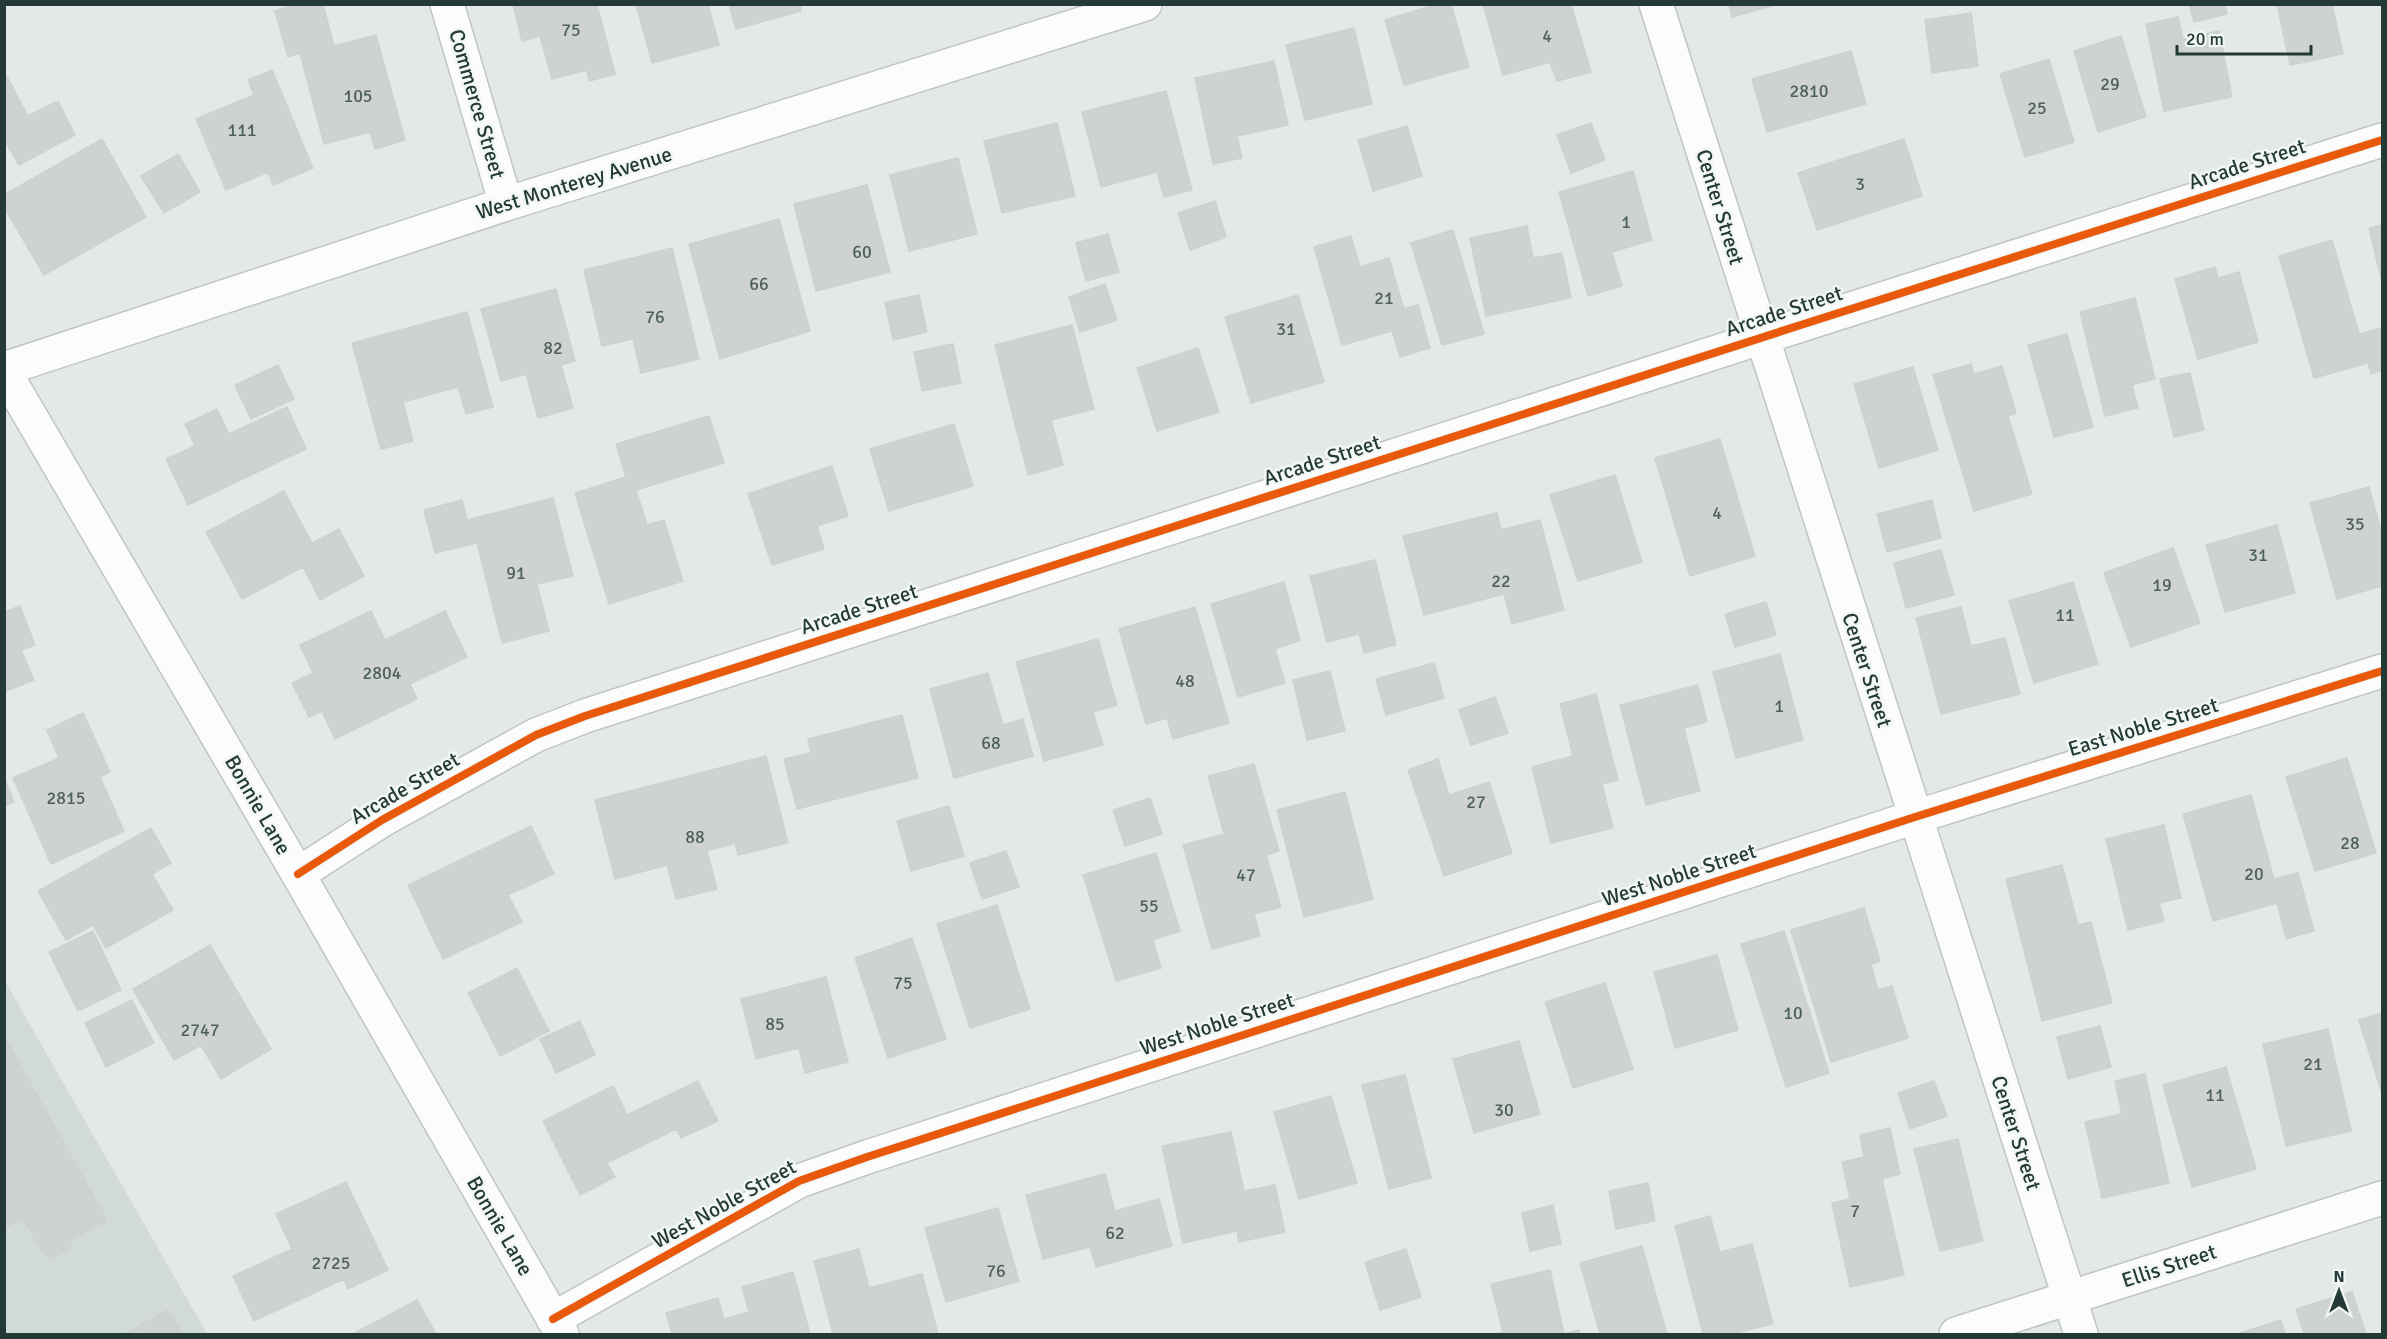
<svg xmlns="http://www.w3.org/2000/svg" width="2387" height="1339" viewBox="0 0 2387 1339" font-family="Signika,sans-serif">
<rect width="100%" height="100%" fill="#e3e9e7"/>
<path fill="#d2dad7" d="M 5,981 L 207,1334 L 5,1334 Z"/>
<path fill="#ced2d1" stroke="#ccd2d0" stroke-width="1.5" d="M 298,4 L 323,4 L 334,46 L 376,35 L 405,140 L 375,149 L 370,132 L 324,144 L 300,53 L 288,57 L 275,11 Z
M 513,4 L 597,4 L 615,74 L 589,81 L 587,70 L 552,79 L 540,36 L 522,41 Z
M 636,4 L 708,4 L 719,45 L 652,63 Z
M 729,4 L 800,4 L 801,11 L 736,29 Z
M 1438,4 L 1451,4 L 1469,67 L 1404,85 L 1385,20 Z
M 1483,4 L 1571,4 L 1591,72 L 1557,81 L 1550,62 L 1503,75 Z
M 1729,4 L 1778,4 L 1732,17 Z
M 2189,4 L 2225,4 L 2227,14 L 2194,22 Z
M 2277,4 L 2332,4 L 2343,54 L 2290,65 Z
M 1971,13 L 1978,66 L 1932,73 L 1925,20 Z
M 2178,17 L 2183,39 L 2219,31 L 2232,97 L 2164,111 L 2146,24 Z
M 1354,28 L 1372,104 L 1305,120 L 1286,45 Z
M 2121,36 L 2146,117 L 2098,132 L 2074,51 Z
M 1851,51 L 1866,104 L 1767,132 L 1752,79 Z
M 2049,59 L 2074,142 L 2025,157 L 2000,74 Z
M 1274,61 L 1288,125 L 1237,136 L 1242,158 L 1213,164 L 1195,78 Z
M 272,70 L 313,168 L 273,185 L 268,172 L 226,190 L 196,119 L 254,95 L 248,80 Z
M 4,71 L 28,116 L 58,101 L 75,135 L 19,165 L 4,139 Z
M 1166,91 L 1192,190 L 1164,197 L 1157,172 L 1101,187 L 1082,112 Z
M 1057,123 L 1075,196 L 1002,213 L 984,141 Z
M 1591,123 L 1605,160 L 1571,173 L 1557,135 Z
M 1407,126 L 1422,176 L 1373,191 L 1358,140 Z
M 102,139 L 146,217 L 44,275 L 4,207 L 4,195 Z
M 1904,139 L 1922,196 L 1817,230 L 1798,173 Z
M 178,154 L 200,192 L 164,213 L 141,176 Z
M 958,158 L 977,234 L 909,251 L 890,175 Z
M 1633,171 L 1652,240 L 1612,252 L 1622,286 L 1588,296 L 1559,192 Z
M 867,185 L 890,272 L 816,291 L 794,204 Z
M 1215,201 L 1226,237 L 1190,250 L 1178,213 Z
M 779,219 L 810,331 L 720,359 L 689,244 Z
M 2382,225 L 2382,278 L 2381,278 L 2369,228 Z
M 1527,226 L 1533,258 L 1562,253 L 1571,298 L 1486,316 L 1470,238 Z
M 1453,230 L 1484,334 L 1442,345 L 1411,243 Z
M 1108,234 L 1119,272 L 1086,281 L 1076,243 Z
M 1351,236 L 1360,267 L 1389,258 L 1404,309 L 1418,305 L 1430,348 L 1400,357 L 1392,331 L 1342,345 L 1314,247 Z
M 2332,240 L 2359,334 L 2382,328 L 2382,370 L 2371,374 L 2368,363 L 2314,378 L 2279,256 Z
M 672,248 L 699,359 L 641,373 L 633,339 L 602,346 L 584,270 Z
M 2215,267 L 2218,278 L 2239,272 L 2258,342 L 2198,359 L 2175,279 Z
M 1105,284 L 1117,320 L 1080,332 L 1069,297 Z
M 556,289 L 575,361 L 561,365 L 573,408 L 538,418 L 526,374 L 501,381 L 481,309 Z
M 919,295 L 927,332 L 893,340 L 885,302 Z
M 1298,295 L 1324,382 L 1251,403 L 1225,317 Z
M 2135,298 L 2155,379 L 2132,385 L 2138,408 L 2105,416 L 2080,312 Z
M 467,312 L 493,407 L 466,414 L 458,387 L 403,402 L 413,441 L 381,449 L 352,343 Z
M 1072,325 L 1094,409 L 1051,420 L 1063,465 L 1028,475 L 995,345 Z
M 2067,334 L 2093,427 L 2054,437 L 2028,345 Z
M 953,344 L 961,383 L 922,391 L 914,352 Z
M 1198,348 L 1219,412 L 1157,431 L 1137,368 Z
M 1971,364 L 1974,374 L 2002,366 L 2016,413 L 2008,416 L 2032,494 L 1974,511 L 1933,375 Z
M 278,365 L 294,399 L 251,419 L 235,385 Z
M 1913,367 L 1938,450 L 1879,468 L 1854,384 Z
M 2190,373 L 2204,430 L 2174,437 L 2160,379 Z
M 287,407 L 306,449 L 188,505 L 166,459 L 195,446 L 185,424 L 217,409 L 229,434 Z
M 709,416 L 724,463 L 636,490 L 647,525 L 664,520 L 683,581 L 609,604 L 575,493 L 626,477 L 616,444 Z
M 954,424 L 973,486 L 889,511 L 870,449 Z
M 1720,439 L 1755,556 L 1690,576 L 1655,458 Z
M 832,466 L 848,516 L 817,526 L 824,549 L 772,565 L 748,494 Z
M 1615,475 L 1642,562 L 1578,581 L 1550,495 Z
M 2369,487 L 2382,534 L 2382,586 L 2337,599 L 2310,503 Z
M 284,491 L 312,543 L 339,529 L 364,576 L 320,600 L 303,567 L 242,599 L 206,532 Z
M 553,498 L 573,576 L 537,584 L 549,631 L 502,643 L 477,543 L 435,553 L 424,510 L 462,500 L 467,520 Z
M 1932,500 L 1941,538 L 1887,552 L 1877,514 Z
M 1497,513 L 1501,530 L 1540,520 L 1564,610 L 1512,624 L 1504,594 L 1424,615 L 1403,536 Z
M 2277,525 L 2295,593 L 2225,612 L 2206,545 Z
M 2173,548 L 2200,623 L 2131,647 L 2104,573 Z
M 1941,550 L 1954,595 L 1906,608 L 1894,563 Z
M 1375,560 L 1396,645 L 1364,653 L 1359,634 L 1327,642 L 1310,576 Z
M 1284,582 L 1300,640 L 1275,649 L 1285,683 L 1238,697 L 1211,604 Z
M 2073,582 L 2098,664 L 2034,683 L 2009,601 Z
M 1766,602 L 1776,635 L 1735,647 L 1725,614 Z
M 20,606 L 35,645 L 21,650 L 34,680 L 4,692 L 4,612 Z
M 1195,607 L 1229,723 L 1173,739 L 1167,718 L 1146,724 L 1119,629 Z
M 1961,607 L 1971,646 L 2005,638 L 2020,694 L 1941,714 L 1916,618 Z
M 371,611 L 385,640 L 445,611 L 467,657 L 410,684 L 417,699 L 335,739 L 322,711 L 309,717 L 292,683 L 313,673 L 300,645 Z
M 1098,639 L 1117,705 L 1093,712 L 1103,745 L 1044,761 L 1016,662 Z
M 1780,654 L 1803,740 L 1736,758 L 1713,672 Z
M 1434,663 L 1444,698 L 1386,715 L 1376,679 Z
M 1330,671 L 1345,731 L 1307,740 L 1293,680 Z
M 988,673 L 1003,725 L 1023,719 L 1033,756 L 954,778 L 930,689 Z
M 1698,685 L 1707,722 L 1684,728 L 1700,791 L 1646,805 L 1620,705 Z
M 1596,694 L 1618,780 L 1602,784 L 1613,828 L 1551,843 L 1532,767 L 1573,756 L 1560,704 Z
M 1495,697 L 1508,733 L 1471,745 L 1459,710 Z
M 83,713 L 110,772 L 100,777 L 124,831 L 51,864 L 13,778 L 59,758 L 47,730 Z
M 902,715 L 918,778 L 797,809 L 784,759 L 811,753 L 808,739 Z
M 766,756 L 788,843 L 738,855 L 735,843 L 707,851 L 717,889 L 676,899 L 667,865 L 615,879 L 595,800 Z
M 2347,758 L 2376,853 L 2315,871 L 2286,777 Z
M 1438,759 L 1449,795 L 1489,782 L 1512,853 L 1444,876 L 1408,770 Z
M 1254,764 L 1279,851 L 1266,855 L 1281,907 L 1254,914 L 1260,936 L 1212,949 L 1183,845 L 1224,834 L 1208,776 Z
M 4,777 L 14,802 L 4,806 Z
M 1345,792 L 1373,899 L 1304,917 L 1277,810 Z
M 2251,795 L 2274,879 L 2298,873 L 2314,931 L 2286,939 L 2277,903 L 2213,921 L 2183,814 Z
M 1150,798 L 1162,834 L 1125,846 L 1113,810 Z
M 949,806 L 964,856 L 911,871 L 897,821 Z
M 2164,825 L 2181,898 L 2159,903 L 2164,921 L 2128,930 L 2106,839 Z
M 531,826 L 554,874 L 508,895 L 522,922 L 443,959 L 408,885 Z
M 151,828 L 171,863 L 152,874 L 173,910 L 106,948 L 93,925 L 66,940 L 38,891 Z
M 1006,851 L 1019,887 L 982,899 L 970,863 Z
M 1156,853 L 1180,931 L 1153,940 L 1161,968 L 1116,981 L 1083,875 Z
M 2062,865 L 2078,925 L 2091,922 L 2112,1003 L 2042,1021 L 2006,879 Z
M 997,905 L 1030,1009 L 970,1028 L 937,924 Z
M 1864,908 L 1880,961 L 1871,964 L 1878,990 L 1892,986 L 1908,1038 L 1831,1062 L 1791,930 Z
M 93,931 L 121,990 L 78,1011 L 49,952 Z
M 1784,931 L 1829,1073 L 1786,1087 L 1741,944 Z
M 912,938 L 946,1039 L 888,1058 L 855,958 Z
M 210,945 L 271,1049 L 221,1079 L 201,1045 L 174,1060 L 133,989 Z
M 1717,955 L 1738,1030 L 1675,1048 L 1654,972 Z
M 517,968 L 549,1031 L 500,1056 L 468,993 Z
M 826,977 L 848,1062 L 805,1073 L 799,1048 L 756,1059 L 741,999 Z
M 1605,983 L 1633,1069 L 1573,1088 L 1545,1002 Z
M 132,1000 L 154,1043 L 106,1067 L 85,1023 Z
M 2382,1013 L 2382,1094 L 2359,1020 Z
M 580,1021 L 595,1055 L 556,1073 L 540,1039 Z
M 2100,1026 L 2111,1067 L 2068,1079 L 2057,1037 Z
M 2328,1029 L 2351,1131 L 2286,1146 L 2263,1044 Z
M 4,1036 L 107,1220 L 68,1241 L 72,1247 L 53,1258 L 50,1253 L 45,1256 L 23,1218 L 4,1228 Z
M 1519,1041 L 1540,1114 L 1474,1133 L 1453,1059 Z
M 2226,1067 L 2256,1169 L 2192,1187 L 2163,1085 Z
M 2145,1074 L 2169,1183 L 2102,1198 L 2085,1122 L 2122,1114 L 2115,1081 Z
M 1405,1075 L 1431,1178 L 1389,1189 L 1362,1085 Z
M 698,1081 L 718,1121 L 681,1138 L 676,1129 L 607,1163 L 615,1177 L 580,1195 L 543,1121 L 613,1086 L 627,1115 Z
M 1934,1081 L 1947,1116 L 1910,1129 L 1898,1093 Z
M 1331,1096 L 1357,1183 L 1299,1199 L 1274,1112 Z
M 1890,1128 L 1900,1174 L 1882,1179 L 1904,1275 L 1850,1287 L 1832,1203 L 1850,1199 L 1842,1162 L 1864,1157 L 1860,1135 Z
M 1231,1132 L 1244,1191 L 1275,1185 L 1285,1232 L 1239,1242 L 1237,1231 L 1183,1243 L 1162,1146 Z
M 1958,1139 L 1983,1241 L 1940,1251 L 1914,1149 Z
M 1105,1174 L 1115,1211 L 1159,1199 L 1172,1246 L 1096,1267 L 1090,1247 L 1043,1259 L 1026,1195 Z
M 346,1182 L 388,1270 L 348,1289 L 344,1279 L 254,1321 L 233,1276 L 292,1249 L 276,1214 Z
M 1648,1183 L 1655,1221 L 1616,1229 L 1609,1191 Z
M 1553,1205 L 1561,1244 L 1530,1251 L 1522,1213 Z
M 998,1208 L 1019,1281 L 946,1302 L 925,1228 Z
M 1710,1216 L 1720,1252 L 1752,1244 L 1773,1324 L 1731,1334 L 1703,1334 L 1675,1226 Z
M 1642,1246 L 1667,1334 L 1600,1334 L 1580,1263 Z
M 859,1249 L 869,1288 L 922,1274 L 938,1334 L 833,1334 L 814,1261 Z
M 1406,1249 L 1421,1297 L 1380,1310 L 1365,1262 Z
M 1550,1270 L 1564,1334 L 1579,1330 L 1580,1334 L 1493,1334 L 1503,1332 L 1491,1284 Z
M 793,1272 L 810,1334 L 672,1334 L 666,1313 L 718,1298 L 724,1319 L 749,1312 L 742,1287 Z
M 2352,1292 L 2366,1334 L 2304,1334 L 2296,1309 Z
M 417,1300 L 436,1334 L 353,1334 Z
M 168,1310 L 182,1334 L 125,1334 Z
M 2281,1320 L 2285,1334 L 2237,1334 Z"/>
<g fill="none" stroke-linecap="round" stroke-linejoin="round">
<defs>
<path id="minor" d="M 447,4 L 506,204
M 1656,4 L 2081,1334
M 4,369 L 506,204 L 1145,4
M 4,371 L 298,874 L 562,1334
M 298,874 L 382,820 L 536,735 L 585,716 L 1807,323 L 2382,140
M 553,1319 L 799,1181 L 867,1157 L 1915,817 L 2382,671
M 1956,1334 L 2382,1198"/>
</defs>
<use href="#minor" stroke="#c0c5c4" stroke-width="36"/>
<use href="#minor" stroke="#fbfcfb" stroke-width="33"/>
<defs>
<path id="cycleway" d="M 298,874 L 382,820 L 536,735 L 585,716 L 1807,323 L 2382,140
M 553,1319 L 799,1181 L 867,1157 L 1915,817 L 2382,671"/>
</defs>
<use href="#cycleway" stroke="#f2f7f5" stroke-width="11"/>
<use href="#cycleway" stroke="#e8590c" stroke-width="8"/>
</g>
<g text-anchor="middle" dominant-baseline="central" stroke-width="5" stroke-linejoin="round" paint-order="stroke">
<g font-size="18" fill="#4e605e">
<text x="571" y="30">75</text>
<text x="1547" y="36">4</text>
<text x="2110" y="84">29</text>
<text x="1809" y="91">2810</text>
<text x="358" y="96">105</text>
<text x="2037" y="108">25</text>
<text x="242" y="130">111</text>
<text x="1860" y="184">3</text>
<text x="1626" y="222">1</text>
<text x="862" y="252">60</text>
<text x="759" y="284">66</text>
<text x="1384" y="298">21</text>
<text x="655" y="317">76</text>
<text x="1286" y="329">31</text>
<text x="553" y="348">82</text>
<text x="1717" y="513">4</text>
<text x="2355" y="524">35</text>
<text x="2258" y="555">31</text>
<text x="516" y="573">91</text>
<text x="1501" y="581">22</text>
<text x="2162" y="585">19</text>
<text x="2065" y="615">11</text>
<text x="382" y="673">2804</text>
<text x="1185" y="681">48</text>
<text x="1779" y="706">1</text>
<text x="991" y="743">68</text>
<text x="66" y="798">2815</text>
<text x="1476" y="802">27</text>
<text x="695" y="837">88</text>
<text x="2350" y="843">28</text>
<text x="2254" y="874">20</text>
<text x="1246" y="875">47</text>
<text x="1149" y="906">55</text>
<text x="903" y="983">75</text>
<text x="1793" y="1013">10</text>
<text x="775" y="1024">85</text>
<text x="200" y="1030">2747</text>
<text x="2313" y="1064">21</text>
<text x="2215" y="1095">11</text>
<text x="1504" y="1110">30</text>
<text x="1855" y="1211">7</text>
<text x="1115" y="1233">62</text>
<text x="331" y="1263">2725</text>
<text x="996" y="1271">76</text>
</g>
<g font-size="21" fill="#233a37" stroke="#f2f7f5">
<text transform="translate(477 104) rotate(74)">Commerce Street</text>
<text transform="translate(2247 164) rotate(-18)">Arcade Street</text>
<text transform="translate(574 183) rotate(-17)">West Monterey Avenue</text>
<text transform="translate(1720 207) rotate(73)">Center Street</text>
<text transform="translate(1784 311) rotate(-18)">Arcade Street</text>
<text transform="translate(1322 460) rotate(-18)">Arcade Street</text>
<text transform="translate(859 609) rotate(-18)">Arcade Street</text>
<text transform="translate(1867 670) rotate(72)">Center Street</text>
<text transform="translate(2143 727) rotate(-17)">East Noble Street</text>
<text transform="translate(405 788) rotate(-30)">Arcade Street</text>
<text transform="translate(258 805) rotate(60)">Bonnie Lane</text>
<text transform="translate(1679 875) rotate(-18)">West Noble Street</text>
<text transform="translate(1217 1024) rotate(-18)">West Noble Street</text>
<text transform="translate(2016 1133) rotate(72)">Center Street</text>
<text transform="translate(724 1204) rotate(-29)">West Noble Street</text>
<text transform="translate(500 1226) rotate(60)">Bonnie Lane</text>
<text transform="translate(2169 1266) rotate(-18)">Ellis Street</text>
</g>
</g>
<rect width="2387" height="1339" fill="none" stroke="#233a37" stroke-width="12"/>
<g transform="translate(2339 1291)" stroke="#f2f7f5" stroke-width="4.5" paint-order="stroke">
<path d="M0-4.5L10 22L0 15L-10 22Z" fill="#233a37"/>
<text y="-9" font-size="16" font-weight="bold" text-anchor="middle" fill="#233a37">N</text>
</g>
<path d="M2177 45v9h134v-9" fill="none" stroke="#233a37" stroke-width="3"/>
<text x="2186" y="45" font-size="18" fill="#233a37" stroke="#f2f7f5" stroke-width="4.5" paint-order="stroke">20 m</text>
</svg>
